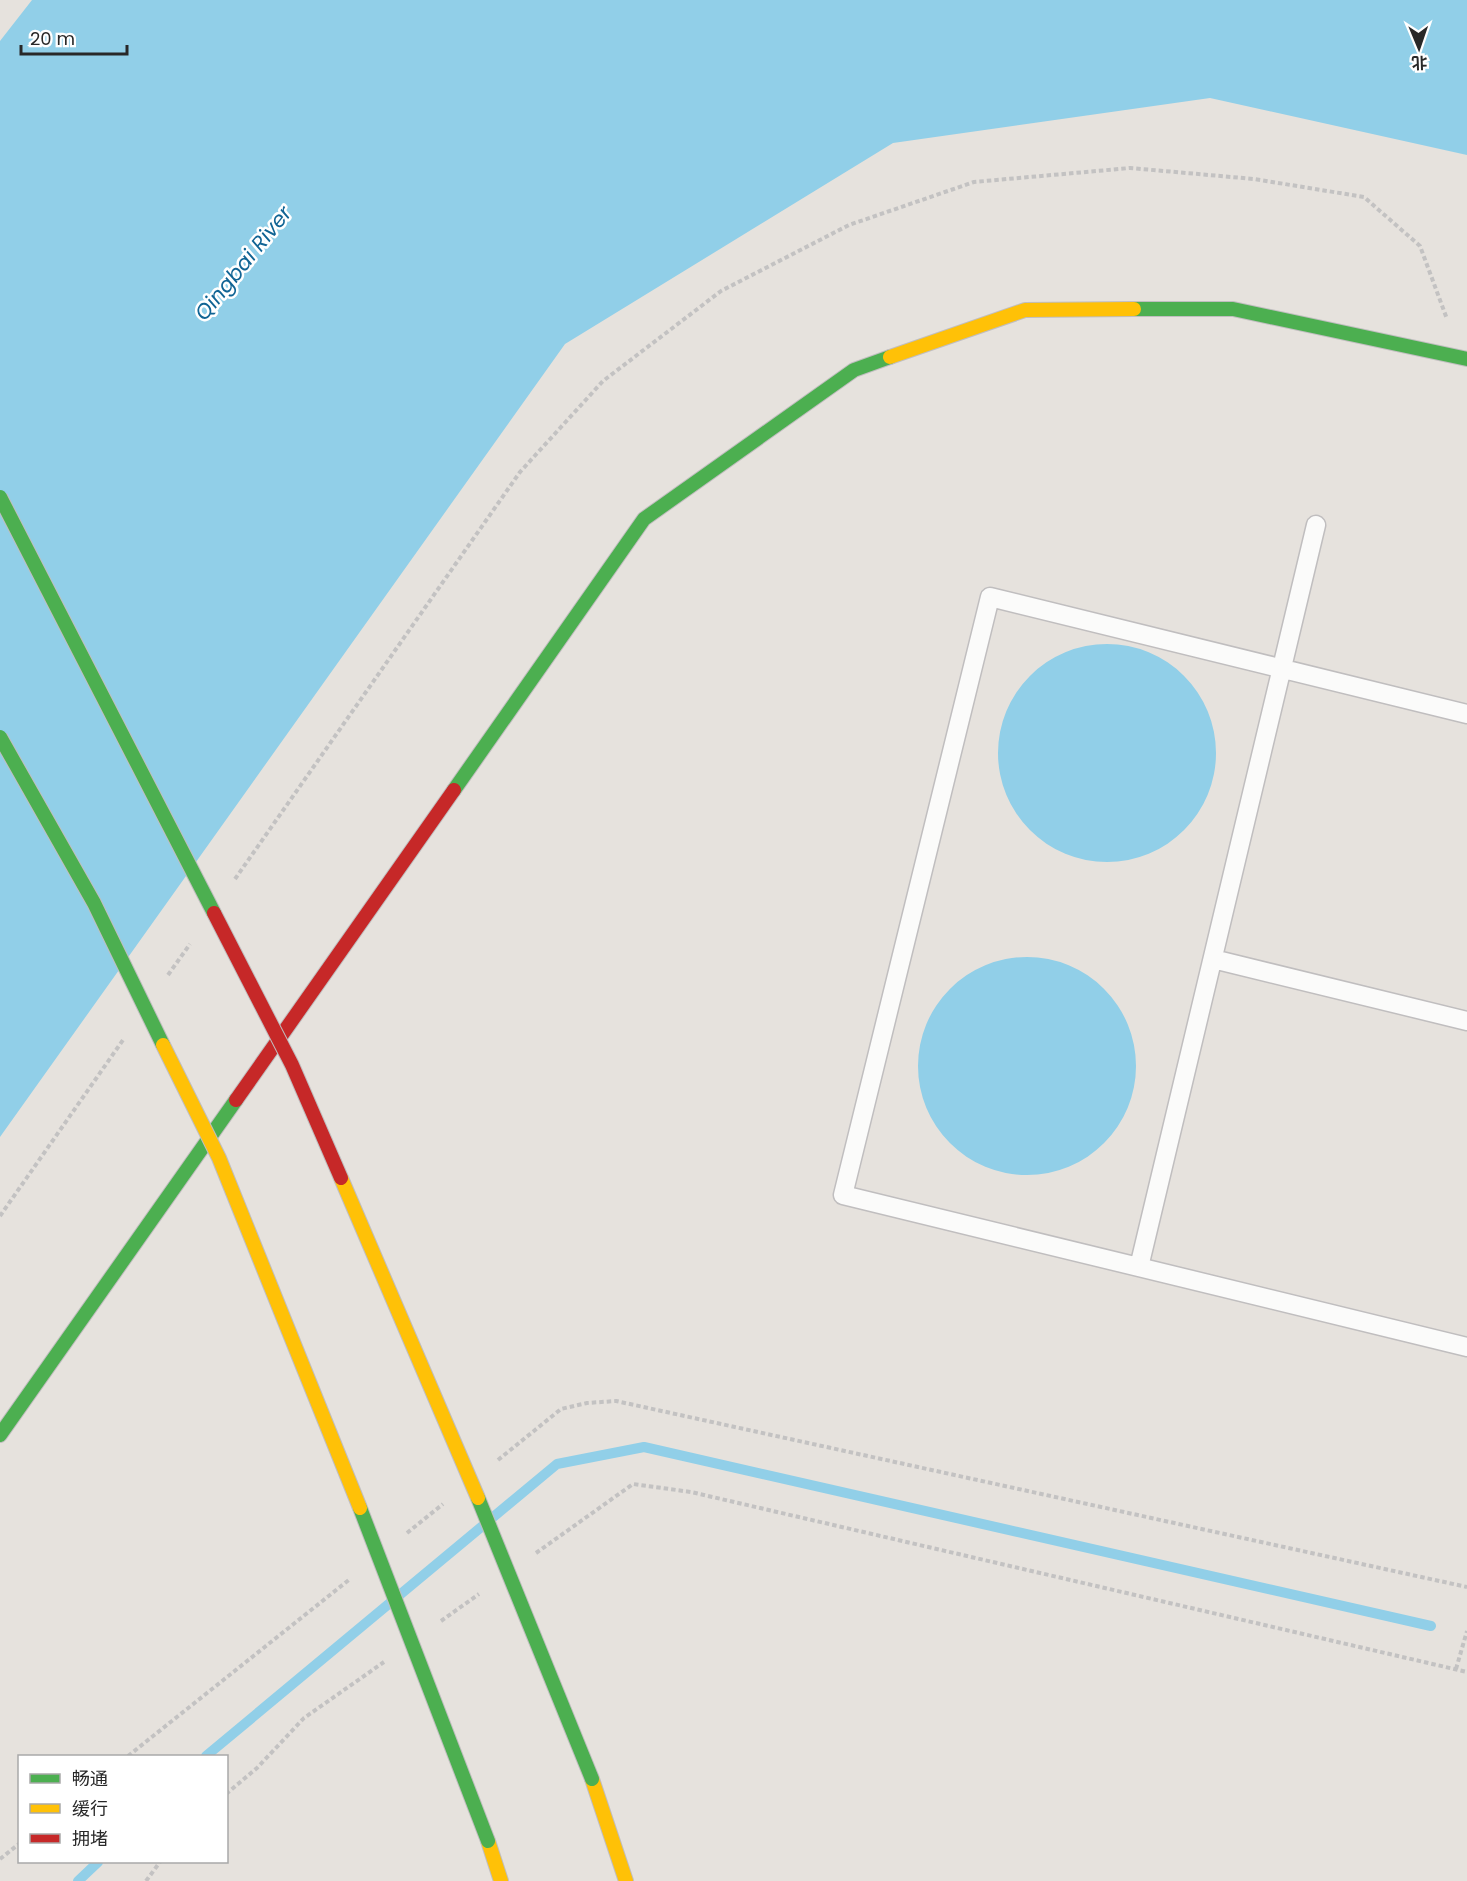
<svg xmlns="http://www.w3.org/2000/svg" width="1467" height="1881" viewBox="0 0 1467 1881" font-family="Poppins,'Noto Sans SC',sans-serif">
<rect width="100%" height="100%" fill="#e6e2dd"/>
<path fill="#91cfe8" d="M 32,0 L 1467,0 L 1467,155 L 1210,98 L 893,143 L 565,344 L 0,1137 L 0,41 Z
M998 753a109 109 0 1 1 218 0a109 109 0 1 1-218 0Z
M918 1066a109 109 0 1 1 218 0a109 109 0 1 1-218 0Z"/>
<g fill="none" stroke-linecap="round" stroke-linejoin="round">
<path stroke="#91cfe8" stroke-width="10" d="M 206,1756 L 557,1464 L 644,1447 L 1431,1626
M 78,1881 L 98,1862"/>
<defs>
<path id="lane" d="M 1467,714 L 990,597 L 843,1195 L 1467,1347
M 1213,959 L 1467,1021
M 1139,1267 L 1316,525"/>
<path id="fast" d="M 1134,309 L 1233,309 L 1467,359
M 454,790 L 644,519 L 854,370 L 890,357
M 0,1435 L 236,1100"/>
<path id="slow" d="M 890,357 L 1025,310 L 1134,309
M 592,1779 L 626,1881
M 488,1841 L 501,1881"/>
<path id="jam" d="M 236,1100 L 454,790"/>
</defs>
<use href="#lane" stroke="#c0bebf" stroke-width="21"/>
<use href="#fast" stroke="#c0bebf" stroke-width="16"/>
<use href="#slow" stroke="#c0bebf" stroke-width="16"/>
<use href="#jam" stroke="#c0bebf" stroke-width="16"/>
<path stroke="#c3c2c2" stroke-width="4" stroke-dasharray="4.5 3" stroke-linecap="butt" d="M 235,879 L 520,472 L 603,381 L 721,291 L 849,225 L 974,182 L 1130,168 L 1254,179 L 1364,197 L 1420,246 L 1447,319
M 168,975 L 190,944
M 0,1216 L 123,1040
M 498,1460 L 561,1409 L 587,1403 L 616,1401 L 1467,1587
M 407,1533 L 443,1504
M 536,1553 L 633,1484 L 691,1492 L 1467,1672
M 441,1621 L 479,1594
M 1456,1669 L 1467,1631
M 128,1756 L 350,1579
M 226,1794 L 257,1768 L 304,1718 L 384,1662
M 0,1859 L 20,1843
M 146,1881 L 160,1862"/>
<use href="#lane" stroke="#fbfbfa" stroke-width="18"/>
<use href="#fast" stroke="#4caf50" stroke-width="14"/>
<use href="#slow" stroke="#ffc107" stroke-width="14"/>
<use href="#jam" stroke="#c62828" stroke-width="14"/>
<defs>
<path id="fast-bridge" d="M 0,497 L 214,913
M 0,737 L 94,903 L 163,1045
M 478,1498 L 592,1779
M 360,1508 L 488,1841"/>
<path id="slow-bridge" d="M 163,1045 L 219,1158 L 360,1508
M 341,1178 L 478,1498"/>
<path id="jam-bridge" d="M 214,913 L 292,1065 L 341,1178"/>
</defs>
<use href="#fast-bridge" stroke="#c0bebf" stroke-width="16" stroke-linecap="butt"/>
<use href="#slow-bridge" stroke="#c0bebf" stroke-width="16" stroke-linecap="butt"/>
<use href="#jam-bridge" stroke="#c0bebf" stroke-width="16" stroke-linecap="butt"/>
<use href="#fast-bridge" stroke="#4caf50" stroke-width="14"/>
<use href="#slow-bridge" stroke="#ffc107" stroke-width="14"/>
<use href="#jam-bridge" stroke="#c62828" stroke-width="14"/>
</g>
<g text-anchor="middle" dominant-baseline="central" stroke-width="5" stroke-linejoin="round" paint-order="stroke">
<g font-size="21" font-style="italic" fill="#106494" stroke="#fff">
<text transform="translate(243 263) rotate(-51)">Qingbai River</text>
</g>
</g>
<rect x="18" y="1755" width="210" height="108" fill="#ffffff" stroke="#a9a9a9" stroke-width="1.5"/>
<rect x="30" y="1774" width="30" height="9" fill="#4caf50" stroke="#a9a9a9" stroke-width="1.5"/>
<text x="72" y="1785" font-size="18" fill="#282828">畅通</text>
<rect x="30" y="1804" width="30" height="9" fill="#ffc107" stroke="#a9a9a9" stroke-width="1.5"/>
<text x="72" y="1815" font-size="18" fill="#282828">缓行</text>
<rect x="30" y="1834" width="30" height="9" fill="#c62828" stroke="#a9a9a9" stroke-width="1.5"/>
<text x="72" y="1845" font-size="18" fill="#282828">拥堵</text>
<g transform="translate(1419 48) rotate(178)" stroke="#ffffff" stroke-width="4.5" paint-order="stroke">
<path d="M0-4.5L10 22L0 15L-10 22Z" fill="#282828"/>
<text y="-9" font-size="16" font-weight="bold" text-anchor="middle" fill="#282828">北</text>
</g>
<path d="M21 45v9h106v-9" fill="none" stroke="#282828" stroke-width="3"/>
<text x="30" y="45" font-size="18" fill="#282828" stroke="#ffffff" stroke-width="4.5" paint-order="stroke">20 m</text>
</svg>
